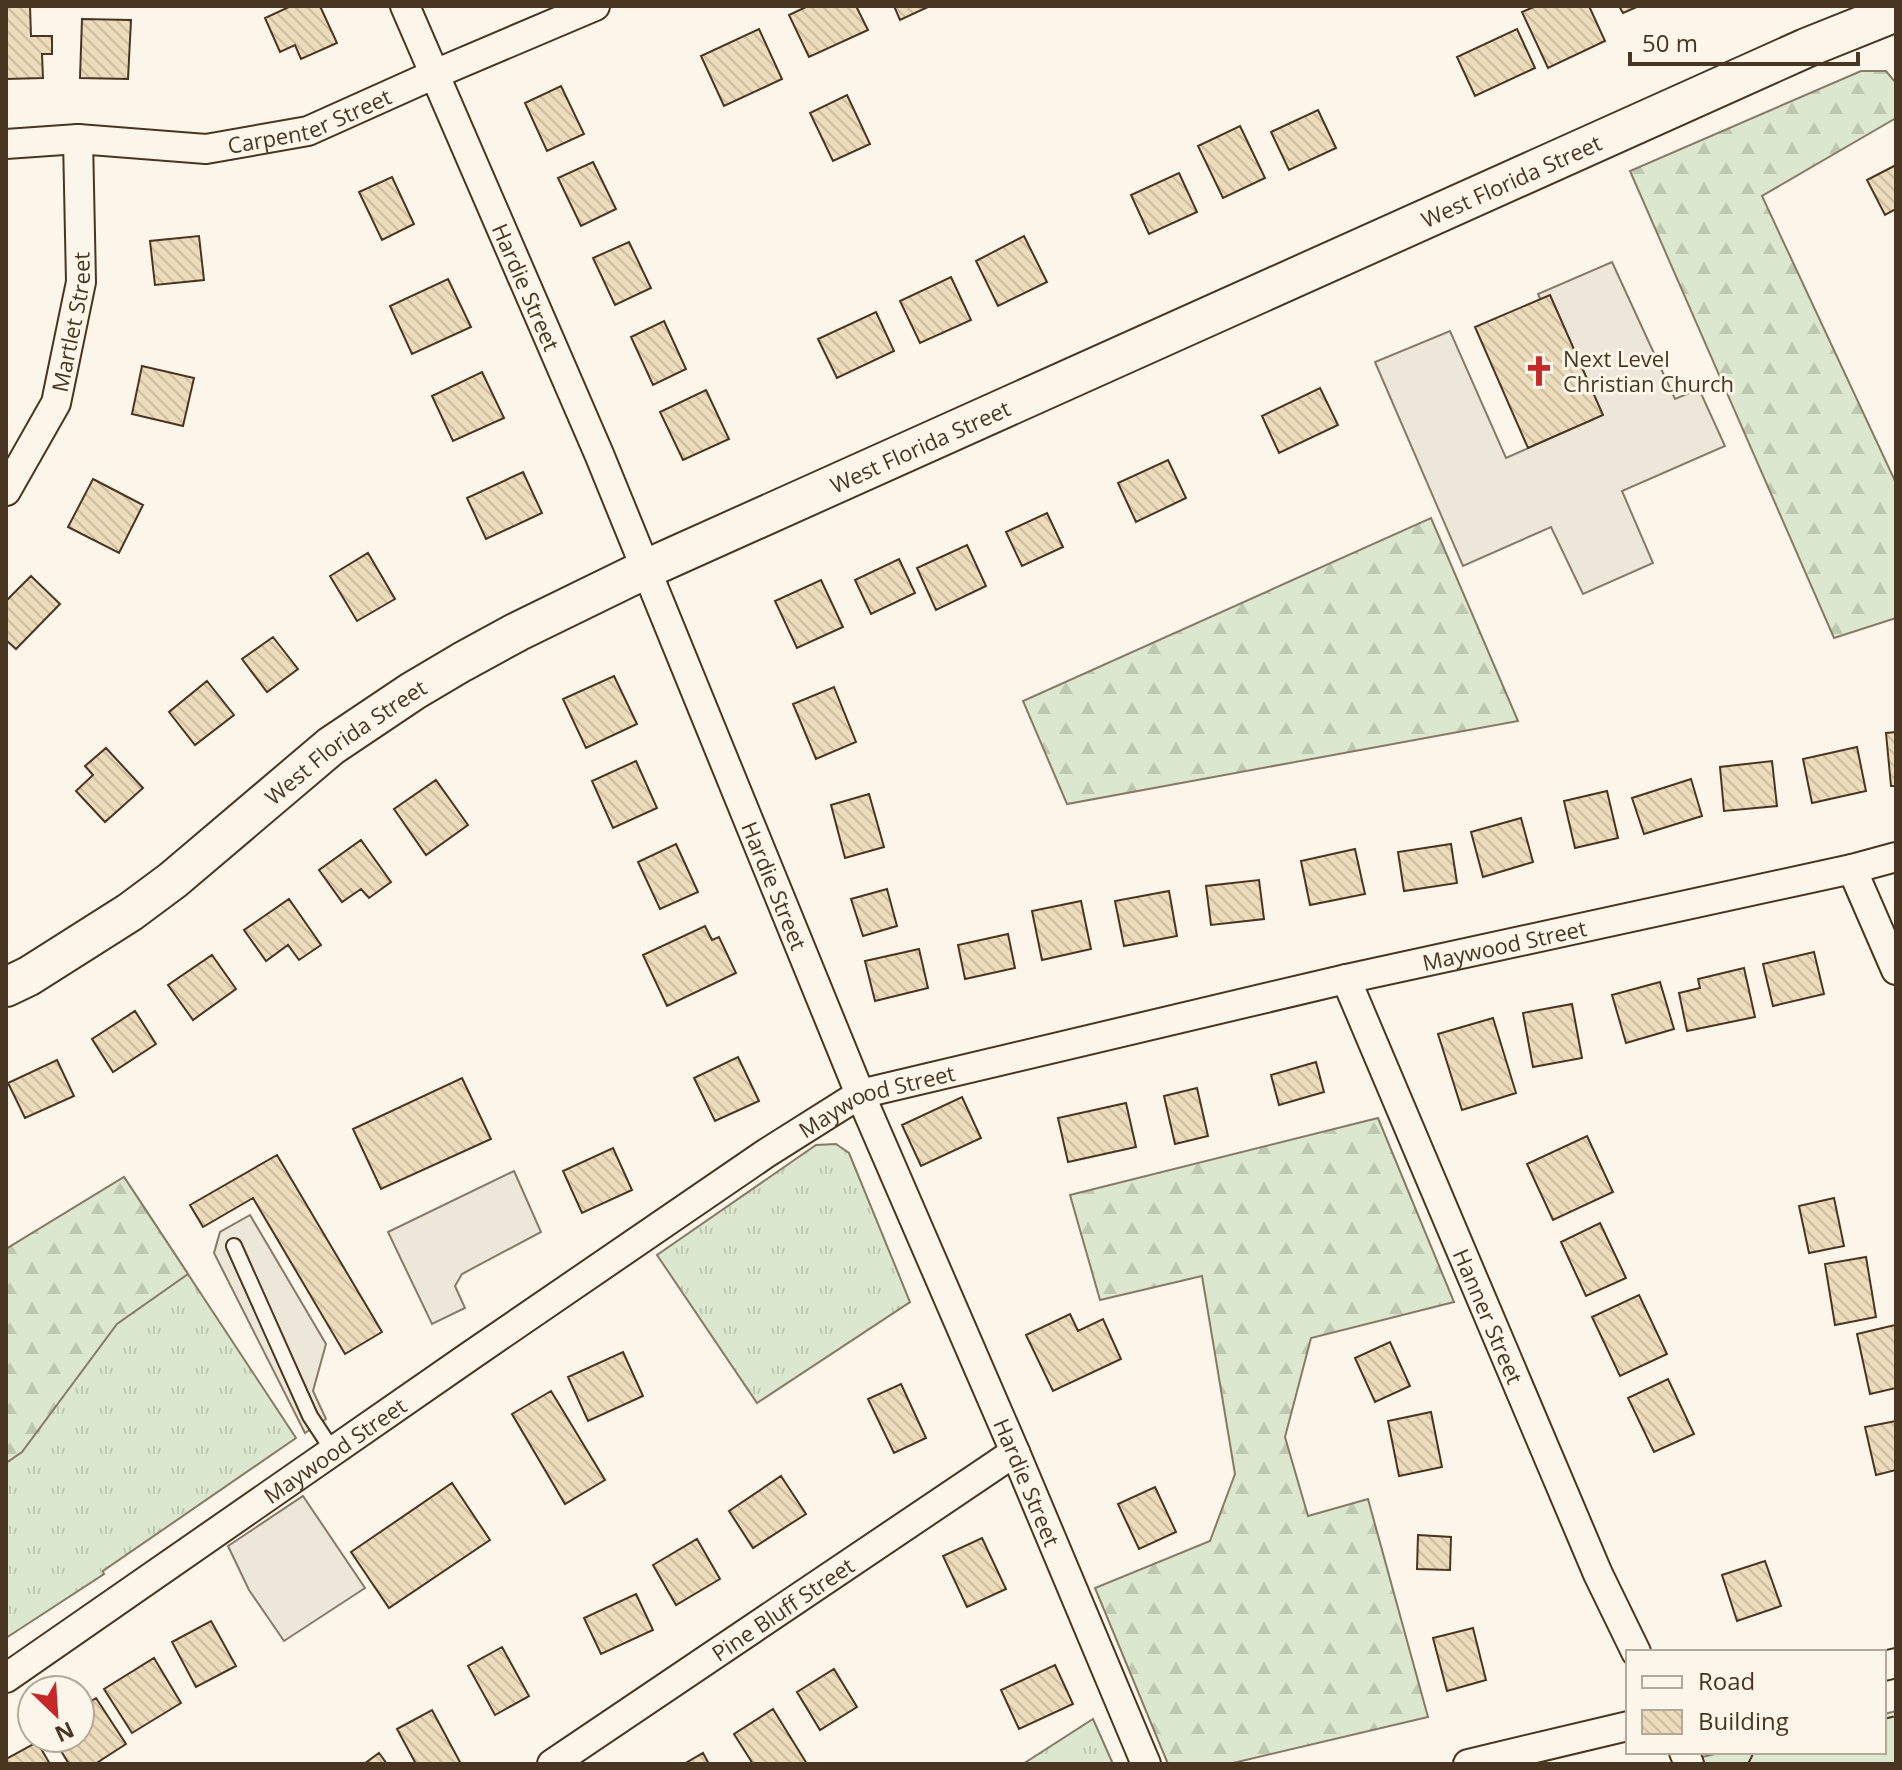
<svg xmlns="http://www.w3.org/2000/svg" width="1902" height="1770" viewBox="0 0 1902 1770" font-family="'Open Sans',sans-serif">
<defs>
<pattern id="grass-tufts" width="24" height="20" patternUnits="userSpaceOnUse" patternTransform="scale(2)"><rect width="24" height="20" fill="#dce7d0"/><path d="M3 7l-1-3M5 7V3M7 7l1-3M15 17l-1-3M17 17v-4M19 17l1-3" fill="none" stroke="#bec7b2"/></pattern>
<pattern id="forest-firs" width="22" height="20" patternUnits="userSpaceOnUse" patternTransform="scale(2)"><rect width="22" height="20" fill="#dce7d0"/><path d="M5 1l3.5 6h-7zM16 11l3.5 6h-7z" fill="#bec7b2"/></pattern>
<pattern id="building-back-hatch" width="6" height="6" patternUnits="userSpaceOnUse" patternTransform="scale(2)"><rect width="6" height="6" fill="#ecdcbc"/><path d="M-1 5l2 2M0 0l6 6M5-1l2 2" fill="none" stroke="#ccbda1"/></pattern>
</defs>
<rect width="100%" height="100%" fill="#fbf6e9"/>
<path fill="url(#grass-tufts)" stroke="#887966" stroke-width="2" d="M 836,1144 L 849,1153 L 910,1302 L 757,1403 L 657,1255 L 816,1145 Z
M 124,1177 L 296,1438 L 103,1571 L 104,1574 L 6,1638 L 6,1249 Z
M 1093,1719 L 1113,1764 L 1023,1764 Z"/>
<path fill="url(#forest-firs)" stroke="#887966" stroke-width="2" d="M 1861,71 L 1886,71 L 1896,83 L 1896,118 L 1762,196 L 1896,483 L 1896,618 L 1834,638 L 1630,171 Z
M 1431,518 L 1518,721 L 1067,804 L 1023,701 Z
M 1378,1118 L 1454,1302 L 1311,1338 L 1285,1437 L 1308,1516 L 1368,1499 L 1428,1717 L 1229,1764 L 1168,1764 L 1095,1588 L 1210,1541 L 1235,1474 L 1202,1276 L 1100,1300 L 1070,1195 Z
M 124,1177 L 188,1274 L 117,1324 L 22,1452 L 6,1463 L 6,1249 Z"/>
<path fill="#dce7d0" stroke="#887966" stroke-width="2" d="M 1896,1711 L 1896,1764 L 1673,1764 L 1723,1752 L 1884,1752 L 1884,1714 Z"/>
<path fill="#ede7d9" stroke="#887966" stroke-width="2" d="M 1612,262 L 1675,399 L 1699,389 L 1725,446 L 1622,491 L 1653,563 L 1583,594 L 1551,527 L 1463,566 L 1375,362 L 1450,331 L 1506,458 L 1594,419 L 1538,294 Z
M 514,1171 L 541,1232 L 462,1274 L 455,1286 L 465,1308 L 432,1324 L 388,1232 Z
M 250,1215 L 326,1344 L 313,1391 L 326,1419 L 305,1433 L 214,1253 L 220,1232 Z
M 303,1496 L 365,1588 L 284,1641 L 249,1590 L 228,1546 Z"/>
<path fill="url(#building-back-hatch)" stroke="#4a3520" stroke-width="2" d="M 6,6 L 30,6 L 31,36 L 52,36 L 52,54 L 42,54 L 43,78 L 6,79 Z
M 291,6 L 320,6 L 337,43 L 301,59 L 295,45 L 280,52 L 265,18 Z
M 808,6 L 856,6 L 868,30 L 809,57 L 789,15 Z
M 894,6 L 930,6 L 900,20 Z
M 1536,6 L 1589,6 L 1605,41 L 1548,68 L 1522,12 Z
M 1619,6 L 1639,6 L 1623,13 Z
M 82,19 L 131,20 L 128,79 L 80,78 Z
M 759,29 L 782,79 L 724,106 L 701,56 Z
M 1517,29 L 1535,68 L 1475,96 L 1457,57 Z
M 561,86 L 584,134 L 547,151 L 525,103 Z
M 847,95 L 870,144 L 833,161 L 810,113 Z
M 1318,110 L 1336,148 L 1289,170 L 1271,132 Z
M 1240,126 L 1265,178 L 1223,198 L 1198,146 Z
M 593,162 L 616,209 L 581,226 L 558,178 Z
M 1896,165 L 1896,209 L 1885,215 L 1867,180 Z
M 1179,173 L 1197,212 L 1149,234 L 1131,195 Z
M 392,177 L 414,224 L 382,240 L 359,192 Z
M 199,236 L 204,280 L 155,285 L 150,241 Z
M 1024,236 L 1047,282 L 998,306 L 976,261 Z
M 629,242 L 651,288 L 615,305 L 593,258 Z
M 951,277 L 971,320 L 920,343 L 900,301 Z
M 448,279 L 471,327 L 412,354 L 390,306 Z
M 1550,295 L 1603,415 L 1528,448 L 1475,327 Z
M 876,312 L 894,351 L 837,378 L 818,339 Z
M 664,321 L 686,369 L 653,385 L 631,337 Z
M 142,366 L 194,378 L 183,426 L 132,414 Z
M 482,372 L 504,418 L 453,441 L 432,396 Z
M 1320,388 L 1338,425 L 1279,453 L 1262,416 Z
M 706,390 L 729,439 L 683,460 L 660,412 Z
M 1168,460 L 1186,498 L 1136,522 L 1118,483 Z
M 523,472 L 542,513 L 486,539 L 467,498 Z
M 93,479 L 143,505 L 119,553 L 68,527 Z
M 1047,513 L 1063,547 L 1022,566 L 1006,532 Z
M 967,545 L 986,586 L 936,610 L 917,568 Z
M 368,553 L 395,599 L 357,621 L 330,576 Z
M 899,559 L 915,593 L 871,614 L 855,580 Z
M 31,576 L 60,604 L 16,649 L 6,640 L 6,601 Z
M 821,580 L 843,627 L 797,648 L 775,601 Z
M 273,637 L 298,669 L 267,692 L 242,659 Z
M 614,676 L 637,724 L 586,748 L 563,699 Z
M 207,681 L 234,715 L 195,745 L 169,712 Z
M 834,687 L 856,742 L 816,759 L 793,704 Z
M 1896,732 L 1896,786 L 1891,786 L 1886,733 Z
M 1857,747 L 1866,791 L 1812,803 L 1803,759 Z
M 106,748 L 143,788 L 105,822 L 76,791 L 93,775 L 85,766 Z
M 636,761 L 657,808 L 613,828 L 592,781 Z
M 1772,761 L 1777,806 L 1724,811 L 1720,767 Z
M 1691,779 L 1702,816 L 1644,834 L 1632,798 Z
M 436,780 L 468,825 L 426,855 L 394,809 Z
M 1607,791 L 1618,838 L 1575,848 L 1564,801 Z
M 869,794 L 884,847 L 845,858 L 831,805 Z
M 1521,818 L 1533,862 L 1483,877 L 1471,832 Z
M 361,840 L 391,882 L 369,898 L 361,889 L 342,902 L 319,870 Z
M 676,844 L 698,892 L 660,909 L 638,862 Z
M 1451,844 L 1457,883 L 1404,891 L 1398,852 Z
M 1355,849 L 1365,894 L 1310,905 L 1301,861 Z
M 1259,880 L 1264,919 L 1211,925 L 1206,886 Z
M 887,889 L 897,926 L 863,936 L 851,899 Z
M 1169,891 L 1177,936 L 1124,946 L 1115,901 Z
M 289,899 L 321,945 L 299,960 L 288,945 L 266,961 L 244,930 Z
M 1081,901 L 1091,949 L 1042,960 L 1032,911 Z
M 705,926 L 712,940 L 719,937 L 736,973 L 667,1006 L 643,955 Z
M 1008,934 L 1015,968 L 965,979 L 958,945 Z
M 919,949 L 928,988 L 875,1001 L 865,961 Z
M 1814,952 L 1824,994 L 1773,1006 L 1763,964 Z
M 212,955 L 236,989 L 193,1020 L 168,985 Z
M 1744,968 L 1755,1017 L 1687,1031 L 1679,993 L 1700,988 L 1698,979 Z
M 1660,982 L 1674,1029 L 1626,1043 L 1612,995 Z
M 1572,1004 L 1582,1058 L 1533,1067 L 1523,1013 Z
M 135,1011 L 156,1044 L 113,1072 L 92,1039 Z
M 1493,1018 L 1516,1093 L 1462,1110 L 1438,1034 Z
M 738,1057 L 759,1101 L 715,1121 L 694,1078 Z
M 57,1060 L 74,1096 L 25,1118 L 8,1083 Z
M 1316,1062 L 1324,1092 L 1279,1105 L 1271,1075 Z
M 462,1078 L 491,1139 L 381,1189 L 353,1129 Z
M 1197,1088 L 1208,1136 L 1175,1144 L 1164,1096 Z
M 962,1097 L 981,1138 L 921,1166 L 902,1125 Z
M 1126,1103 L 1136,1147 L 1068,1162 L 1058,1118 Z
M 1587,1136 L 1613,1192 L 1553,1220 L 1527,1164 Z
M 613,1148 L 632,1190 L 582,1213 L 563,1171 Z
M 277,1155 L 382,1332 L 345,1354 L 253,1198 L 203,1227 L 190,1205 Z
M 1834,1198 L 1844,1246 L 1809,1253 L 1799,1206 Z
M 1600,1223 L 1626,1278 L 1586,1296 L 1561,1242 Z
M 1866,1257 L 1876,1317 L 1835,1325 L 1825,1264 Z
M 1639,1295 L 1667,1354 L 1620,1376 L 1592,1317 Z
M 1070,1314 L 1078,1331 L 1103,1319 L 1121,1359 L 1053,1391 L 1026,1335 Z
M 1895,1325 L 1896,1388 L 1870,1394 L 1857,1334 Z
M 1390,1342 L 1410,1386 L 1375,1402 L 1355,1358 Z
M 623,1352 L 643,1396 L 588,1421 L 568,1377 Z
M 1668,1379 L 1694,1434 L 1654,1452 L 1628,1398 Z
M 901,1384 L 926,1438 L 894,1453 L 868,1399 Z
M 551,1391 L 605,1480 L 565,1504 L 512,1414 Z
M 1431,1412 L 1442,1467 L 1399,1476 L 1388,1421 Z
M 1896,1421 L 1896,1470 L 1876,1475 L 1865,1427 Z
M 781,1476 L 806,1514 L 753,1548 L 729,1511 Z
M 452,1483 L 490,1540 L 389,1608 L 351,1552 Z
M 1155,1487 L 1176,1532 L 1139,1549 L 1118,1504 Z
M 1418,1535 L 1451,1537 L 1450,1570 L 1417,1569 Z
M 982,1538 L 1006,1589 L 967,1607 L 943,1556 Z
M 697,1539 L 720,1579 L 676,1605 L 653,1565 Z
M 1765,1561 L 1781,1606 L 1737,1621 L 1722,1575 Z
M 636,1594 L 653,1630 L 601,1654 L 584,1618 Z
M 211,1621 L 236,1666 L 196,1687 L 172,1642 Z
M 1473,1628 L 1486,1680 L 1447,1691 L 1433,1638 Z
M 502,1647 L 529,1696 L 495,1715 L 468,1666 Z
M 154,1658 L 181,1703 L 132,1733 L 104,1689 Z
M 1055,1665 L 1073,1704 L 1019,1729 L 1001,1690 Z
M 834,1669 L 857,1707 L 820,1730 L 797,1692 Z
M 96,1698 L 126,1744 L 95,1764 L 69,1764 L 53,1738 L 80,1738 L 80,1708 Z
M 773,1709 L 807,1764 L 753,1764 L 734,1734 Z
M 432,1710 L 461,1764 L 416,1764 L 397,1729 Z
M 37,1742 L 50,1764 L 6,1764 L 6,1759 Z
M 379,1753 L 387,1764 L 364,1764 Z
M 703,1753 L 709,1764 L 684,1764 Z"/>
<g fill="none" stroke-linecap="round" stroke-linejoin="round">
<defs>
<path id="service" d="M 234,1246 L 310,1416 L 333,1451"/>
<g id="minor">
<path id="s1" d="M 405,6 L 599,454 L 860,1094 L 1015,1452 L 1146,1764"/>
<path id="s2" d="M 6,144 L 78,139 L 206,149 L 308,131 L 435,74 L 595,6"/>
<path id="s3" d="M 6,491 L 56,403 L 81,282 L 78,139"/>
<path d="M 1852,869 L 1896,970"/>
<path id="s4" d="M 1346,979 L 1598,1574 L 1636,1652"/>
<path d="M 1884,1666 L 1896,1663"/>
<path id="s5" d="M 6,1678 L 470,1356 L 765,1154 L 860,1094 L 1346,979 L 1852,869 L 1896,857"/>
<path d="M 1684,1752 L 1689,1764"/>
<path id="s6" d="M 552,1764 L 1015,1452"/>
<path d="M 1468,1764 L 1628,1726"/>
</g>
<g id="secondary">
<path id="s7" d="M 6,987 L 29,976 L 130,912 L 173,880 L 331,746 L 413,691 L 462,662 L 517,632 L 646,569 L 1806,48 L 1896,12"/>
</g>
</defs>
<use href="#service" stroke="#4a3520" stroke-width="18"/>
<use href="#minor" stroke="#4a3520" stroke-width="32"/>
<use href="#secondary" stroke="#4a3520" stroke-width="42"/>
<use href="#service" stroke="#fbf6e9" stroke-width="14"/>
<use href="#minor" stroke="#fbf6e9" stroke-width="28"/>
<use href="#secondary" stroke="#fbf6e9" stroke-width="38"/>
<path stroke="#4a3520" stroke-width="2" stroke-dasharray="10 4" stroke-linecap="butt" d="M 1884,1719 L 1896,1716
M 1748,1764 L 1754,1752"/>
</g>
<defs>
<symbol id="church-bare" viewBox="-9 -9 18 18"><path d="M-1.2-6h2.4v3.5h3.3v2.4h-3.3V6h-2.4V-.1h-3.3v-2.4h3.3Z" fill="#c62828" stroke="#fbf6e9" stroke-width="2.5" paint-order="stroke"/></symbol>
</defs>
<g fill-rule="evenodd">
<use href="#church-bare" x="1517" y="349" width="44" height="44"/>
</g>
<g text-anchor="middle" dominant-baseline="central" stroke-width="6" stroke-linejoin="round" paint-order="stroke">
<g font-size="22" fill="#4a3520" stroke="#fbf6e9">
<text stroke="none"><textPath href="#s2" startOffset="308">Carpenter Street</textPath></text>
<text stroke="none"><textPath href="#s7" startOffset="1716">West Florida Street</textPath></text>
<text stroke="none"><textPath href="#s1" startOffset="306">Hardie Street</textPath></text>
<text stroke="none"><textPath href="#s3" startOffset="184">Martlet Street</textPath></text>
<text stroke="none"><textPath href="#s7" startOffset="1068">West Florida Street</textPath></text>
<text stroke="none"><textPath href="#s7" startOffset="420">West Florida Street</textPath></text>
<text stroke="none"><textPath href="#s1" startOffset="954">Hardie Street</textPath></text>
<text stroke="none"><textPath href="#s5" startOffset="1696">Maywood Street</textPath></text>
<text stroke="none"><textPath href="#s5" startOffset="1048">Maywood Street</textPath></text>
<text stroke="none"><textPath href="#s4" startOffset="366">Hanner Street</textPath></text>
<text stroke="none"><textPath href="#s5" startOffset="400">Maywood Street</textPath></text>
<text stroke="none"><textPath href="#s1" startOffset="1602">Hardie Street</textPath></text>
<text stroke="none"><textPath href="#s6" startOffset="278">Pine Bluff Street</textPath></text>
</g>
<g font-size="22" fill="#4a3520" stroke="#fbf6e9" text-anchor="start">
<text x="1563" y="358">Next Level<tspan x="1563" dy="25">Christian Church</tspan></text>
</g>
</g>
<rect width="1902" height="1770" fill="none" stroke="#4a3520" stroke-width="16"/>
<rect x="1626" y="1650" width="260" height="104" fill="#fbf6e9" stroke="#b4a999" stroke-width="2"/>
<rect x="1642" y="1676" width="40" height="12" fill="#fbf6e9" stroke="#b4a999" stroke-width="2"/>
<text x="1698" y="1690" font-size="24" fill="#4a3520">Road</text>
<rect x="1642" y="1710" width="40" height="24" fill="url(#building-back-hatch)" stroke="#b4a999" stroke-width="2"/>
<text x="1698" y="1730" font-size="24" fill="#4a3520">Building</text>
<g transform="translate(56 1714) rotate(155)"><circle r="38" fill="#fbf6e9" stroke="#b4a999" stroke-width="2"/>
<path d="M0-6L14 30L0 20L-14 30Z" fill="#c62828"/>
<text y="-12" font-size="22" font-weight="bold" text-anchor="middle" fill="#4a3520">N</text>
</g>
<path d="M1630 52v12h228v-12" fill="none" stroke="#4a3520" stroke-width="4"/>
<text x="1642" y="52" font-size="24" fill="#4a3520" stroke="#fbf6e9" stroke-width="6" paint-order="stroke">50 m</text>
</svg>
